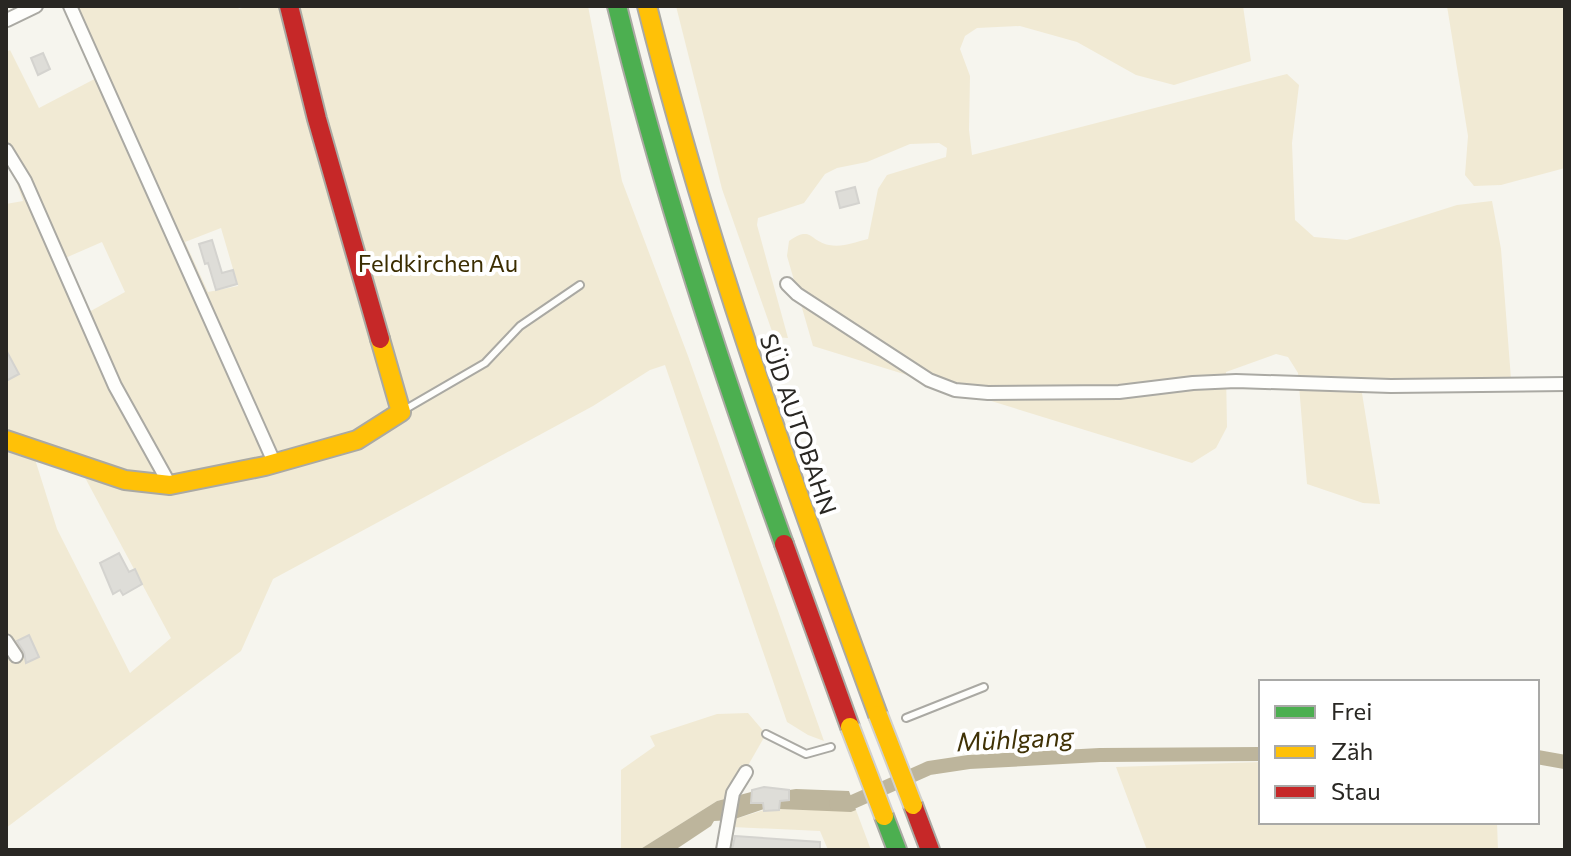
<svg xmlns="http://www.w3.org/2000/svg" width="1571" height="856" viewBox="0 0 1571 856" font-family="Commissioner,sans-serif">
<rect width="100%" height="100%" fill="#f6f5ee"/>
<path fill="#f1ead4" fill-rule="evenodd" d="M 75,6 L 237,6 L 239,9 L 250,6 L 588,6 L 622,181 L 688,356 L 824,741 L 808,735 L 787,722 L 665,365 L 650,370 L 593,406 L 273,579 L 241,651 L 6,828 L 6,204 L 23,201 L 6,151 L 6,52 L 10,50 L 39,108 L 106,73 ZM 221,228 L 238,286 L 208,292 L 185,242 ZM 102,242 L 125,292 L 89,312 L 63,259 ZM 34,456 L 82,472 L 171,638 L 130,673 L 57,529 Z
M 676,6 L 1243,6 L 1251,61 L 1174,85 L 1136,75 L 1077,42 L 1020,26 L 977,28 L 965,36 L 960,49 L 970,76 L 969,130 L 972,155 L 1287,74 L 1299,85 L 1292,143 L 1295,220 L 1314,237 L 1347,240 L 1457,205 L 1492,201 L 1501,249 L 1511,379 L 1360,381 L 1380,504 L 1363,503 L 1307,484 L 1298,373 L 1288,357 L 1276,354 L 1226,372 L 1227,427 L 1216,448 L 1192,463 L 813,346 L 787,256 L 789,241 C 812,225 809,241 829,245 C 842,248 855,242 868,239 L 878,189 L 887,175 L 946,157 L 947,148 L 939,143 L 910,144 L 867,162 L 837,168 L 825,174 L 804,203 L 758,218 L 757,225 L 788,338 L 774,337 L 722,189 Z
M 1447,6 L 1565,6 L 1565,168 L 1501,185 L 1474,186 L 1465,175 L 1468,136 Z
M 748,713 L 766,734 L 730,797 L 717,801 L 639,850 L 621,850 L 621,770 L 655,746 L 650,736 L 717,714 Z
M 1261,762 L 1261,822 L 1497,822 L 1498,850 L 1147,850 L 1116,767 Z
M 767,809 L 856,810 L 871,850 L 828,850 L 820,831 L 732,827 L 732,820 Z"/>
<path fill="#bdb59c" d="M 796,789 L 849,791 L 856,810 L 851,812 L 779,809 L 780,801 L 789,800 L 789,790 Z
M 751,792 L 751,802 L 764,803 L 764,809 L 732,820 L 714,821 L 711,826 L 675,850 L 639,850 L 717,801 Z"/>
<g fill="none" stroke-linecap="round" stroke-linejoin="round">
<path stroke="#bdb59c" stroke-width="14" d="M 1537,757 L 1565,762
M 836,804 L 848,804 L 929,768 L 969,762 L 1100,755 L 1261,754"/>
</g>
<path fill="#deddd8" stroke="#d4d3cf" stroke-width="2" d="M 43,53 L 50,69 L 38,75 L 31,58 Z
M 855,187 L 859,203 L 840,208 L 836,192 Z
M 212,240 L 222,273 L 233,270 L 237,284 L 216,290 L 208,263 L 205,264 L 199,244 Z
M 6,350 L 19,374 L 6,381 Z
M 119,553 L 129,572 L 135,569 L 142,584 L 123,595 L 120,590 L 113,594 L 100,563 Z
M 29,635 L 39,657 L 26,663 L 24,652 L 17,641 Z
M 764,787 L 789,790 L 789,800 L 780,801 L 779,810 L 764,811 L 763,803 L 751,803 L 752,790 Z
M 735,836 L 820,842 L 820,850 L 732,850 Z"/>
<g fill="none" stroke-linecap="round" stroke-linejoin="round">
<defs>
<path id="lane" d="M 404,410 L 485,363 L 520,326 L 580,285
M 906,718 L 984,687
M 766,734 L 806,754 L 831,747"/>
<path id="street" d="M 70,6 L 274,462
M 7,20 L 36,6
M 6,150 L 25,181 L 115,386 L 170,485
M 787,284 L 797,294 L 929,380 L 955,390 L 988,393 L 1119,392 L 1193,383 L 1236,381 L 1391,386 L 1565,384
M 6,641 L 16,656
M 723,850 L 733,793 L 746,772"/>
<path id="fast" d="M 617,6 C 662,189 720,367 784,544
M 884,816 L 897,850"/>
<path id="slow" d="M 647,6 C 708,248 792,481 878,715
M 6,440 L 125,480 L 170,485 L 265,466 L 357,440 L 401,412 L 380,339"/>
<path id="jam" d="M 289,6 L 317,119 L 380,339
M 784,544 L 850,727
M 913,805 L 930,850"/>
</defs>
<use href="#lane" stroke="#aaa9a3" stroke-width="10"/>
<use href="#street" stroke="#aaa9a3" stroke-width="16"/>
<use href="#fast" stroke="#aaa9a3" stroke-width="22"/>
<use href="#slow" stroke="#aaa9a3" stroke-width="22"/>
<use href="#jam" stroke="#aaa9a3" stroke-width="22"/>
<use href="#lane" stroke="#fefefc" stroke-width="6"/>
<use href="#street" stroke="#fefefc" stroke-width="12"/>
<use href="#fast" stroke="#4caf50" stroke-width="18"/>
<use href="#slow" stroke="#ffc107" stroke-width="18"/>
<use href="#jam" stroke="#c62828" stroke-width="18"/>
<defs>
<path id="slow-bridge" d="M 878,715 L 913,805
M 850,727 L 884,816"/>
</defs>
<use href="#slow-bridge" stroke="#d1d0cd" stroke-width="22" stroke-linecap="butt"/>
<use href="#slow-bridge" stroke="#ffc107" stroke-width="18"/>
</g>
<g text-anchor="middle" dominant-baseline="central" stroke-width="8" stroke-linejoin="round" paint-order="stroke">
<g font-size="24" fill="#3b2d01" stroke="#fff">
<text x="438" y="262">Feldkirchen Au</text>
</g>
<g font-size="24" fill="#292723" stroke="#fff">
<text transform="translate(799 424) rotate(71)">SÜD AUTOBAHN</text>
</g>
<g font-size="26" font-style="italic" fill="#403206" stroke="#fff">
<text transform="translate(1015 738) rotate(-3)">Mühlgang</text>
</g>
</g>
<rect width="1571" height="856" fill="none" stroke="#292723" stroke-width="16"/>
<rect x="1259" y="680" width="280" height="144" fill="#ffffff" stroke="#a9a9a7" stroke-width="2"/>
<rect x="1275" y="706" width="40" height="12" fill="#4caf50" stroke="#a9a9a7" stroke-width="2"/>
<text x="1331" y="720" font-size="24" fill="#292723">Frei</text>
<rect x="1275" y="746" width="40" height="12" fill="#ffc107" stroke="#a9a9a7" stroke-width="2"/>
<text x="1331" y="760" font-size="24" fill="#292723">Zäh</text>
<rect x="1275" y="786" width="40" height="12" fill="#c62828" stroke="#a9a9a7" stroke-width="2"/>
<text x="1331" y="800" font-size="24" fill="#292723">Stau</text>
</svg>
